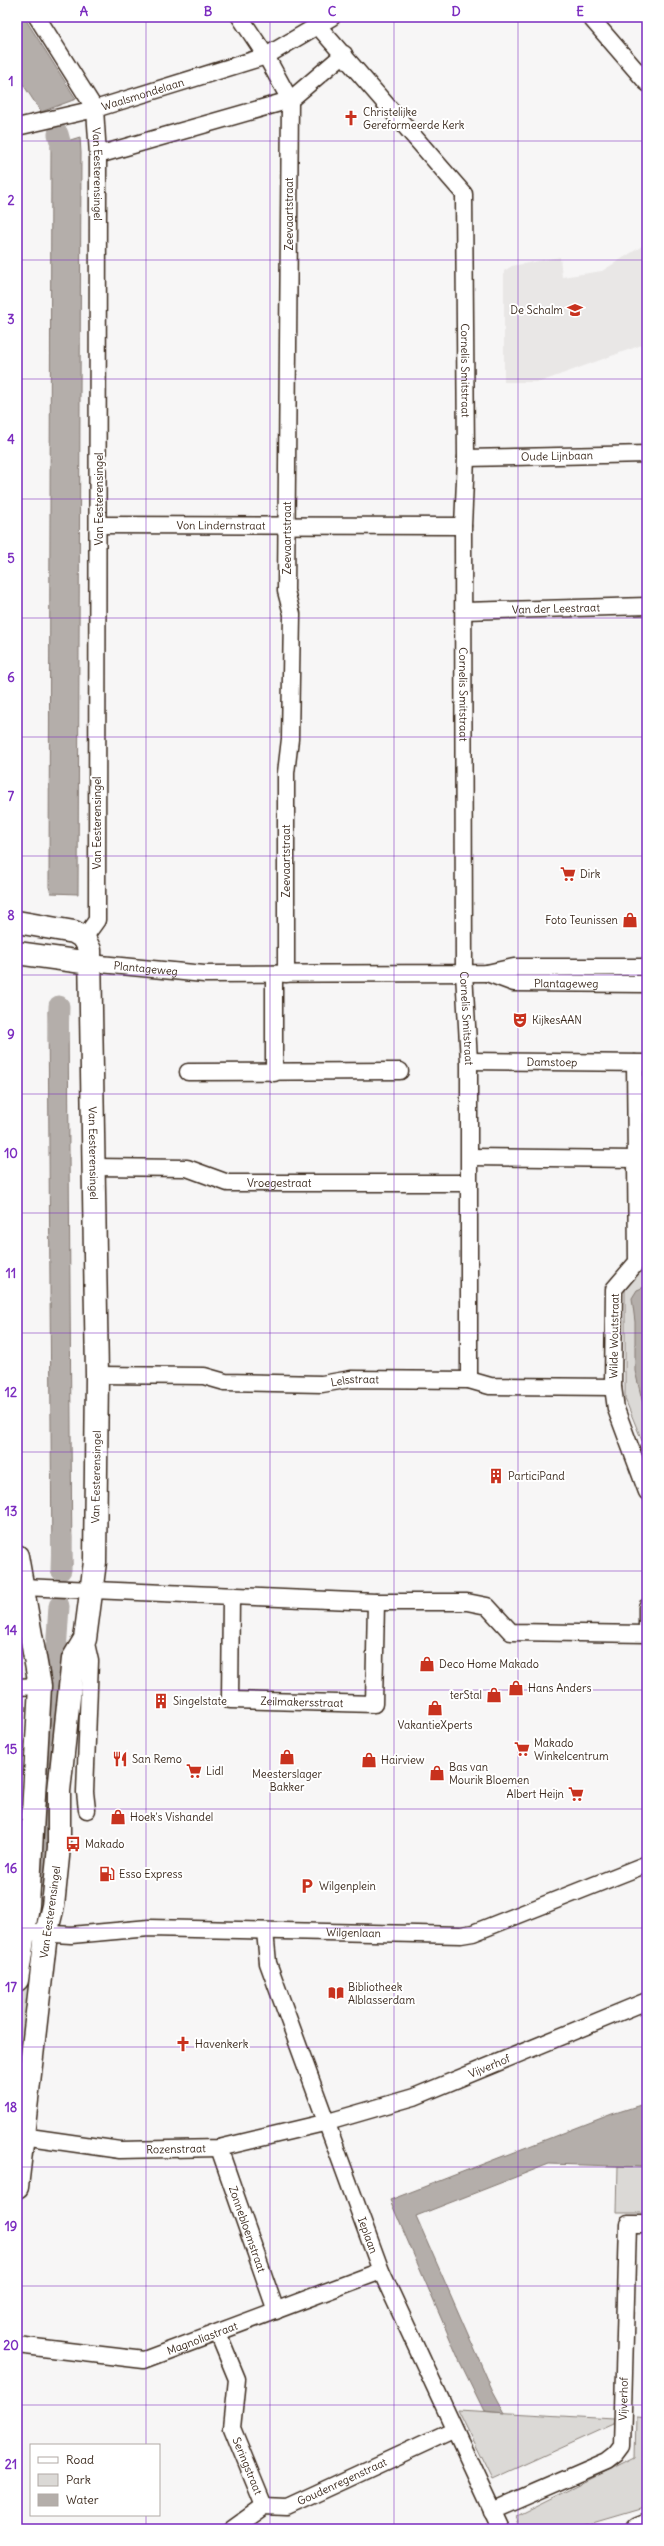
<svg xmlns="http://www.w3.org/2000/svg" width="664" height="2546" viewBox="0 0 664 2546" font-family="Delius,sans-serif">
<rect width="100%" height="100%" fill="#f7f6f6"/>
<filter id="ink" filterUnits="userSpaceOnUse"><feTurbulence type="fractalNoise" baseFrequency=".025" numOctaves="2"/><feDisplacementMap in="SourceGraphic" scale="8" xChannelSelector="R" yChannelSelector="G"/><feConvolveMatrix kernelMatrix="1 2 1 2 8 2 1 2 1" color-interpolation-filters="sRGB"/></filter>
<g filter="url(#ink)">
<path fill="#e9e7e6" d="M 647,243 L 647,343 L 540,382 L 504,382 L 504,271 L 512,266 L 560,257 L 562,277 L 602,271 Z"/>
<path fill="#dbd9d6" stroke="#8b827a" d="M 625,1272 L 647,1272 L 647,1453 L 625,1399 Z
M 22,1971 L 33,1973 L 17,2121 L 17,2019 Z
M 618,2166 L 647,2167 L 647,2213 L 617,2213 Z
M 458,2410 L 614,2419 L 613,2424 L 492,2479 Z
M 636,2417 L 647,2418 L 647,2507 L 572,2529 L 520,2529 L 516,2516 L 635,2457 Z"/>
<path fill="#b4aeaa" stroke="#847972" d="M 17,17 L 24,17 L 76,99 L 41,112 L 17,75 Z
M 80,137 L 81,153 L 78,894 L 51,893 L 49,887 L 51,146 Z
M 48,1011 L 68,1014 L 72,1565 L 68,1567 L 52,1564 Z
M 647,1286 L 647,1298 L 644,1301 L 647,1324 L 647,1420 L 635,1371 L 635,1322 L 632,1298 L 637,1290 Z
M 51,1654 L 60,1654 L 53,1771 L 44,1771 Z
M 43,1795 L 51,1795 L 45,1887 L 37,1887 Z
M 647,2103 L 647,2167 L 549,2164 L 416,2216 L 492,2389 L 505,2413 L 484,2411 L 460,2362 L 390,2200 L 612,2114 Z"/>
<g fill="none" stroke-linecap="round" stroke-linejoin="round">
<path stroke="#b4aeaa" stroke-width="21" d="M 58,134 L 64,156 L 64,171
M 58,1040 L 59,1006
M 61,1570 L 62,1537
M 54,1683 L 59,1606
M 45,1823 L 51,1742"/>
<defs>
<g id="street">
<path id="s1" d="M 37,17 L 95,109 L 98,155 L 97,920 L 84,938"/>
<path d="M 240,17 L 266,56 L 290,100 L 286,591 L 292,614 L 290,739 L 286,773 L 286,974"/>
<path d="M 590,17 L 647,83"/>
<path id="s2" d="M 318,26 L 464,194 L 466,458 L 463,526 L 464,973 L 469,1061 L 469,1380"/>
<path id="s3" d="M 17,127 L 95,109 L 266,56 L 332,17"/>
<path d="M 98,155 L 290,100 L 344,54"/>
<path id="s4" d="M 466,458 L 647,454"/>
<path id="s5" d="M 99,525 L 463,526"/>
<path id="s6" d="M 464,611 L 647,606"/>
<path id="s7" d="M 90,963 L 204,974 L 487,973 L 514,967 L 647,967"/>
<path id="s8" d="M 487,973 L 514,983 L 647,984"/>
<path id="s9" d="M 469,1061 L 647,1063"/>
<path d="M 635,1063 L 637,1262 L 614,1289 L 613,1387 L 616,1409 L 647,1492"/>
<path d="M 188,1072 L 400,1071"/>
<path d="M 274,1073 L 274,974"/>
<path d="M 470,1157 L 635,1159"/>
<path id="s10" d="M 93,1167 L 187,1168 L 228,1183 L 469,1183"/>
<path id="s11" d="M 97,1375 L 204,1376 L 225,1382 L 322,1384 L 351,1379 L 469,1380 L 490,1386 L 613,1387"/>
<path d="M 22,1587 L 376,1602 L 467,1602 L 487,1606 L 511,1632 L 647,1634"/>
<path id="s12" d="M 231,1597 L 230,1700 L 374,1704 L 376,1602"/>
<path d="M 647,1634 L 647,1607"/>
<path d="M 85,1639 L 90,1661 L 85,1792 L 87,1810"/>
<path d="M 17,1687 L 40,1686"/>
<path id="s13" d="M 265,1931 L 268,1963 L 381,2271 L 501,2529"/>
<path id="s14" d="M 37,1933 L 71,1935 L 149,1928 L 461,1935 L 473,1933 L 647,1864"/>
<path id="s15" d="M 22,2136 L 120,2150 L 219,2148 L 328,2122 L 414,2097 L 647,2001"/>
<path id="s16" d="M 219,2148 L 276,2311"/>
<path id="s17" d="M 218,2333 L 237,2379 L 232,2428 L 264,2506"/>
<path id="s18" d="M 17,2345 L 144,2360 L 381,2271"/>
<path id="s19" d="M 492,2511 L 607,2461 L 616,2454 L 622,2446 L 628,2224 L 647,2224"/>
<path id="s20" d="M 232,2529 L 264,2506 L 287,2507 L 453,2430"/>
</g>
<g id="secondary">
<path id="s21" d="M 17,922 L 74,932 L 84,938 L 90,950 L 97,1375 L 95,1562 L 85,1639 L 73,1659 L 59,1791 L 59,1847 L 53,1906 L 46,1934 L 17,2187"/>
<path d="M 17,953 L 90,963"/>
<path d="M 17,1556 L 40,1686 L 28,1905 L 17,1980"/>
<path d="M 637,2529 L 647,2525"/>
</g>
</defs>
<use href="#street" stroke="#3b2a1e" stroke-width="19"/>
<use href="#secondary" stroke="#3b2a1e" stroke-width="25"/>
<use href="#street" stroke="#fff" stroke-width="16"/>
<use href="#secondary" stroke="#fff" stroke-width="22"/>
</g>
</g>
<path fill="none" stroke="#7b2cbf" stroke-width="1" stroke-opacity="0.55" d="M 146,17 L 146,2445M 270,17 L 270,2529M 394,17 L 394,2529M 518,17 L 518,2529M 17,141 L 647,141M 17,260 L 647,260M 17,379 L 647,379M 17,499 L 647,499M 17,618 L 647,618M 17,737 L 647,737M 17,856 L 647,856M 17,975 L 647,975M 17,1094 L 647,1094M 17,1213 L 647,1213M 17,1333 L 647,1333M 17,1452 L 647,1452M 17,1571 L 647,1571M 17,1690 L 647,1690M 17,1809 L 647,1809M 17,1928 L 647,1928M 17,2047 L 647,2047M 17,2167 L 647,2167M 17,2286 L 647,2286M 17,2405 L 647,2405M 146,2515 L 146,2529"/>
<defs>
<symbol id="church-bare" viewBox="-9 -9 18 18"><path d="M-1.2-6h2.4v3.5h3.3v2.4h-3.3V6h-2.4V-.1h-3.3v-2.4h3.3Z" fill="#c8321e" stroke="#fff" stroke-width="2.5" paint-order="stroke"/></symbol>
<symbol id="school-bare" viewBox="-9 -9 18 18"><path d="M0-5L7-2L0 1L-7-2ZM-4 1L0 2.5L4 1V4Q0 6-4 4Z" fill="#c8321e" stroke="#fff" stroke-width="2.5" paint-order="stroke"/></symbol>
<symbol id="supermarket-bare" viewBox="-9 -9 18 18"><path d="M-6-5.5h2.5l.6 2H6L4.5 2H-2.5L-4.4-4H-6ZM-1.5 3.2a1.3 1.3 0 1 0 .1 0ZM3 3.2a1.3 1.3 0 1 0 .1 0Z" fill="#c8321e" stroke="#fff" stroke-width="2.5" paint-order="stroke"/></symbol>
<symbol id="shop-bare" viewBox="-9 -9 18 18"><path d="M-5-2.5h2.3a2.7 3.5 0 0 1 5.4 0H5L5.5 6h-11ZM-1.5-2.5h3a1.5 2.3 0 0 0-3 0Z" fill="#c8321e" stroke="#fff" stroke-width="2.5" paint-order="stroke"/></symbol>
<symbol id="theatre-bare" viewBox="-9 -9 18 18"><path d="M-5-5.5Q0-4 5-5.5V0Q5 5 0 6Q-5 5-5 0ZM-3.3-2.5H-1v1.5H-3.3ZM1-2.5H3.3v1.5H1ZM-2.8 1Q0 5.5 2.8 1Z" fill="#c8321e" stroke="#fff" stroke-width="2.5" paint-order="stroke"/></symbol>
<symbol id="building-bare" viewBox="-9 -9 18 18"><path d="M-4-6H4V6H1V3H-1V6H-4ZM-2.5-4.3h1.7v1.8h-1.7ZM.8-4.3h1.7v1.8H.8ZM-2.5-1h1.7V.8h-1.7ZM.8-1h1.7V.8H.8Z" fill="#c8321e" stroke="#fff" stroke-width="2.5" paint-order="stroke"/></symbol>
<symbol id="restaurant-bare" viewBox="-9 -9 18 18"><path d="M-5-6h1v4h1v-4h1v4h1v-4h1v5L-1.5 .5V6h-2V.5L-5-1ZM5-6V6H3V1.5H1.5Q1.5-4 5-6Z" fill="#c8321e" stroke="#fff" stroke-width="2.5" paint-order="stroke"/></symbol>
<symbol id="bus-bare" viewBox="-9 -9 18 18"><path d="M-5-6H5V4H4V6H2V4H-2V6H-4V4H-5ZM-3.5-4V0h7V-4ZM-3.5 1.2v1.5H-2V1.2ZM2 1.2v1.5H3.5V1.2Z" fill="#c8321e" stroke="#fff" stroke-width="2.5" paint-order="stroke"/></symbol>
<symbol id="fuel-bare" viewBox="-9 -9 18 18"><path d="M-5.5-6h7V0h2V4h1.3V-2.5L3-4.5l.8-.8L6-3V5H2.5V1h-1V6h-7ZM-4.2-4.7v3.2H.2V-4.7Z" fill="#c8321e" stroke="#fff" stroke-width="2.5" paint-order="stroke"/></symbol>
<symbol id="parking-bare" viewBox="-9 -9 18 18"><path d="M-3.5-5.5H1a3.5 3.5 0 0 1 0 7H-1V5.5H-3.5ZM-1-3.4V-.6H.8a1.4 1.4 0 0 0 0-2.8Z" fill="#c8321e" stroke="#fff" stroke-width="2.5" paint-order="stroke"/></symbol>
<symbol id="library-bare" viewBox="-9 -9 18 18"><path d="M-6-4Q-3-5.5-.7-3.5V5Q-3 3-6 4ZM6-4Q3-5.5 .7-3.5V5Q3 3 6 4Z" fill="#c8321e" stroke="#fff" stroke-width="2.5" paint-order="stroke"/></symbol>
</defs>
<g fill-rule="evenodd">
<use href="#church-bare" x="340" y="107" width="22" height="22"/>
<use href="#school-bare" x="564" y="299" width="22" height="22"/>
<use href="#supermarket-bare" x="557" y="863" width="22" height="22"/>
<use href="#shop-bare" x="619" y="909" width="22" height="22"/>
<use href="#theatre-bare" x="509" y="1009" width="22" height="22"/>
<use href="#building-bare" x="485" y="1465" width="22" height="22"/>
<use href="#shop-bare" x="416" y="1653" width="22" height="22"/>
<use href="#shop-bare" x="505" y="1677" width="22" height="22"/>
<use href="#shop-bare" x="483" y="1684" width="22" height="22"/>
<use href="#building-bare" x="150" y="1690" width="22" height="22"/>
<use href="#shop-bare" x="424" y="1697" width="22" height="22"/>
<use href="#supermarket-bare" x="511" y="1738" width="22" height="22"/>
<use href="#shop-bare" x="276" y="1746" width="22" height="22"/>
<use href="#restaurant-bare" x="109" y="1748" width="22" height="22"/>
<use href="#shop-bare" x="358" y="1749" width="22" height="22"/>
<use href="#supermarket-bare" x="183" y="1760" width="22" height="22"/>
<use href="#shop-bare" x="426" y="1762" width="22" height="22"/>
<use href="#supermarket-bare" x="565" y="1783" width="22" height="22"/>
<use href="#shop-bare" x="107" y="1806" width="22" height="22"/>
<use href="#bus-bare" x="62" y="1833" width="22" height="22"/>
<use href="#fuel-bare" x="96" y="1863" width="22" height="22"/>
<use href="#parking-bare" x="296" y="1875" width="22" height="22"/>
<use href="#library-bare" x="325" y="1982" width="22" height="22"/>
<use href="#church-bare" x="172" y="2033" width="22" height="22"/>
</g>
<g text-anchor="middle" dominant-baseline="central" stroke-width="4" stroke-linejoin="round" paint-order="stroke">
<g font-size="11" fill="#3b2a1e" stroke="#fff">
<text stroke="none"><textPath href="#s3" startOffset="130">Waalsmondelaan</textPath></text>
<text stroke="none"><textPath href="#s1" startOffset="174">Van Eesterensingel</textPath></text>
<text transform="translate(289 214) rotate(-90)">Zeevaartstraat</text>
<text stroke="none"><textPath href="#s2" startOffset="399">Cornelis Smitstraat</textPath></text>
<text stroke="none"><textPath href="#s4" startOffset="91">Oude Lijnbaan</textPath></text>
<text transform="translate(99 499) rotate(-90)">Van Eesterensingel</text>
<text stroke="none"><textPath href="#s5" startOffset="122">Von Lindernstraat</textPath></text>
<text transform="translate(287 538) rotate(-90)">Zeevaartstraat</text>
<text stroke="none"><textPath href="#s6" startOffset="92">Van der Leestraat</textPath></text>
<text stroke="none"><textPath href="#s2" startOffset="723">Cornelis Smitstraat</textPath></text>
<text transform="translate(97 823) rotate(-90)">Van Eesterensingel</text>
<text transform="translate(286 861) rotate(-90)">Zeevaartstraat</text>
<text stroke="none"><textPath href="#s7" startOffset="56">Plantageweg</textPath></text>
<text stroke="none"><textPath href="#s8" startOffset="81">Plantageweg</textPath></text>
<text stroke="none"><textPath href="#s2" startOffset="1047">Cornelis Smitstraat</textPath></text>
<text stroke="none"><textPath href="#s9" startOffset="83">Damstoep</textPath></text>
<text stroke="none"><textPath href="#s21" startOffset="286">Van Eesterensingel</textPath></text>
<text stroke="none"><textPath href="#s10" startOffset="189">Vroegestraat</textPath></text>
<text transform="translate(614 1336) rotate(-89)">Wilde Woutstraat</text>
<text stroke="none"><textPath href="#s11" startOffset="259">Lelsstraat</textPath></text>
<text transform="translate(96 1477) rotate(-89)">Van Eesterensingel</text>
<text stroke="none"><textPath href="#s12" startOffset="175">Zeilmakersstraat</textPath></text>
<text transform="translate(50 1912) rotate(-82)">Van Eesterensingel</text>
<text stroke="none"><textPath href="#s14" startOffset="317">Wilgenlaan</textPath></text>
<text stroke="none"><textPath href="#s15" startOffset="481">Vijverhof</textPath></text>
<text stroke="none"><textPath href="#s15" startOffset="155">Rozenstraat</textPath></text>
<text stroke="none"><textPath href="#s16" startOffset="86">Zonnebloemstraat</textPath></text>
<text stroke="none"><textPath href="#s13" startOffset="322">Ieplaan</textPath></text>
<text stroke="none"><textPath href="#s18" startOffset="190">Magnoliastraat</textPath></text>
<text stroke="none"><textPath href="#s19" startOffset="194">Vijverhof</textPath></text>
<text stroke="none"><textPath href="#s17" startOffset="140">Seringstraat</textPath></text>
<text stroke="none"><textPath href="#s20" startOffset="123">Goudenregenstraat</textPath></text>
</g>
<g font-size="11" fill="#3b2a1e" stroke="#fff" text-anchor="start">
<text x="363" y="112">Christelijke<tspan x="363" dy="13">Gereformeerde Kerk</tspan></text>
<text x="563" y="310" text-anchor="end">De Schalm</text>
<text x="580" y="874">Dirk</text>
<text x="618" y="920" text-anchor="end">Foto Teunissen</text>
<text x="532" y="1020">KijkesAAN</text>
<text x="508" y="1476">ParticiPand</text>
<text x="439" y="1664">Deco Home Makado</text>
<text x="528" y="1688">Hans Anders</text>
<text x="482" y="1695" text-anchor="end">terStal</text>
<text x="173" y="1701">Singelstate</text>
<text x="435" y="1725" text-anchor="middle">VakantieXperts</text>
<text x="534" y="1743">Makado<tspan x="534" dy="13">Winkelcentrum</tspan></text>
<text x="132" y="1759">San Remo</text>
<text x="381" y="1760">Hairview</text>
<text x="449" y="1767">Bas van<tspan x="449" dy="13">Mourik Bloemen</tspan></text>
<text x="206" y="1771">Lidl</text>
<text x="287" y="1774" text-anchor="middle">Meesterslager<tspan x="287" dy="13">Bakker</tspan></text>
<text x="564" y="1794" text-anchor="end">Albert Heijn</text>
<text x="130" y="1817">Hoek's Vishandel</text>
<text x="85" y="1844">Makado</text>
<text x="119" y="1874">Esso Express</text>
<text x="319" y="1886">Wilgenplein</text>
<text x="348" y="1987">Bibliotheek<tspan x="348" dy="13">Alblasserdam</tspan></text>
<text x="195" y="2044">Havenkerk</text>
</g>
</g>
<rect width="664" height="2546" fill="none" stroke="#fff" stroke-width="44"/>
<rect x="30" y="2444" width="130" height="72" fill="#ffffff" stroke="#b1aaa5"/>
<rect x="38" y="2457" width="20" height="6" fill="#ffffff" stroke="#b1aaa5"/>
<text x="66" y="2464" font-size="12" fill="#3b2a1e">Road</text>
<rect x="38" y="2474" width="20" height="12" fill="#dbd9d6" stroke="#b1aaa5"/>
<text x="66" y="2484" font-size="12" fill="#3b2a1e">Park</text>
<rect x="38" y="2494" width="20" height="12" fill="#b4aeaa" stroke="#b1aaa5"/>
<text x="66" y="2504" font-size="12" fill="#3b2a1e">Water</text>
<rect x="22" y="22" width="620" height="2502" fill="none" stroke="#7b2cbf" stroke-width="1.5"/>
<g font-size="13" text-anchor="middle" font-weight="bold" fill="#7b2cbf">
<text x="84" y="16">A</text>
<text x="208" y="16">B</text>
<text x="332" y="16">C</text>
<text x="456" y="16">D</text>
<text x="580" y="16">E</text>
<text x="11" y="86">1</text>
<text x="11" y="205">2</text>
<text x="11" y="324">3</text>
<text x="11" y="444">4</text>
<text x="11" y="563">5</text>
<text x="11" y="682">6</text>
<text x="11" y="801">7</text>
<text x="11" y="920">8</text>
<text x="11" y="1039">9</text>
<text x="11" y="1158">10</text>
<text x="11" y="1278">11</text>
<text x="11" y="1397">12</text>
<text x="11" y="1516">13</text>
<text x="11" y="1635">14</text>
<text x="11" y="1754">15</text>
<text x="11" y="1873">16</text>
<text x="11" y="1992">17</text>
<text x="11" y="2112">18</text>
<text x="11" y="2231">19</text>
<text x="11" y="2350">20</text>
<text x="11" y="2469">21</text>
</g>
</svg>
